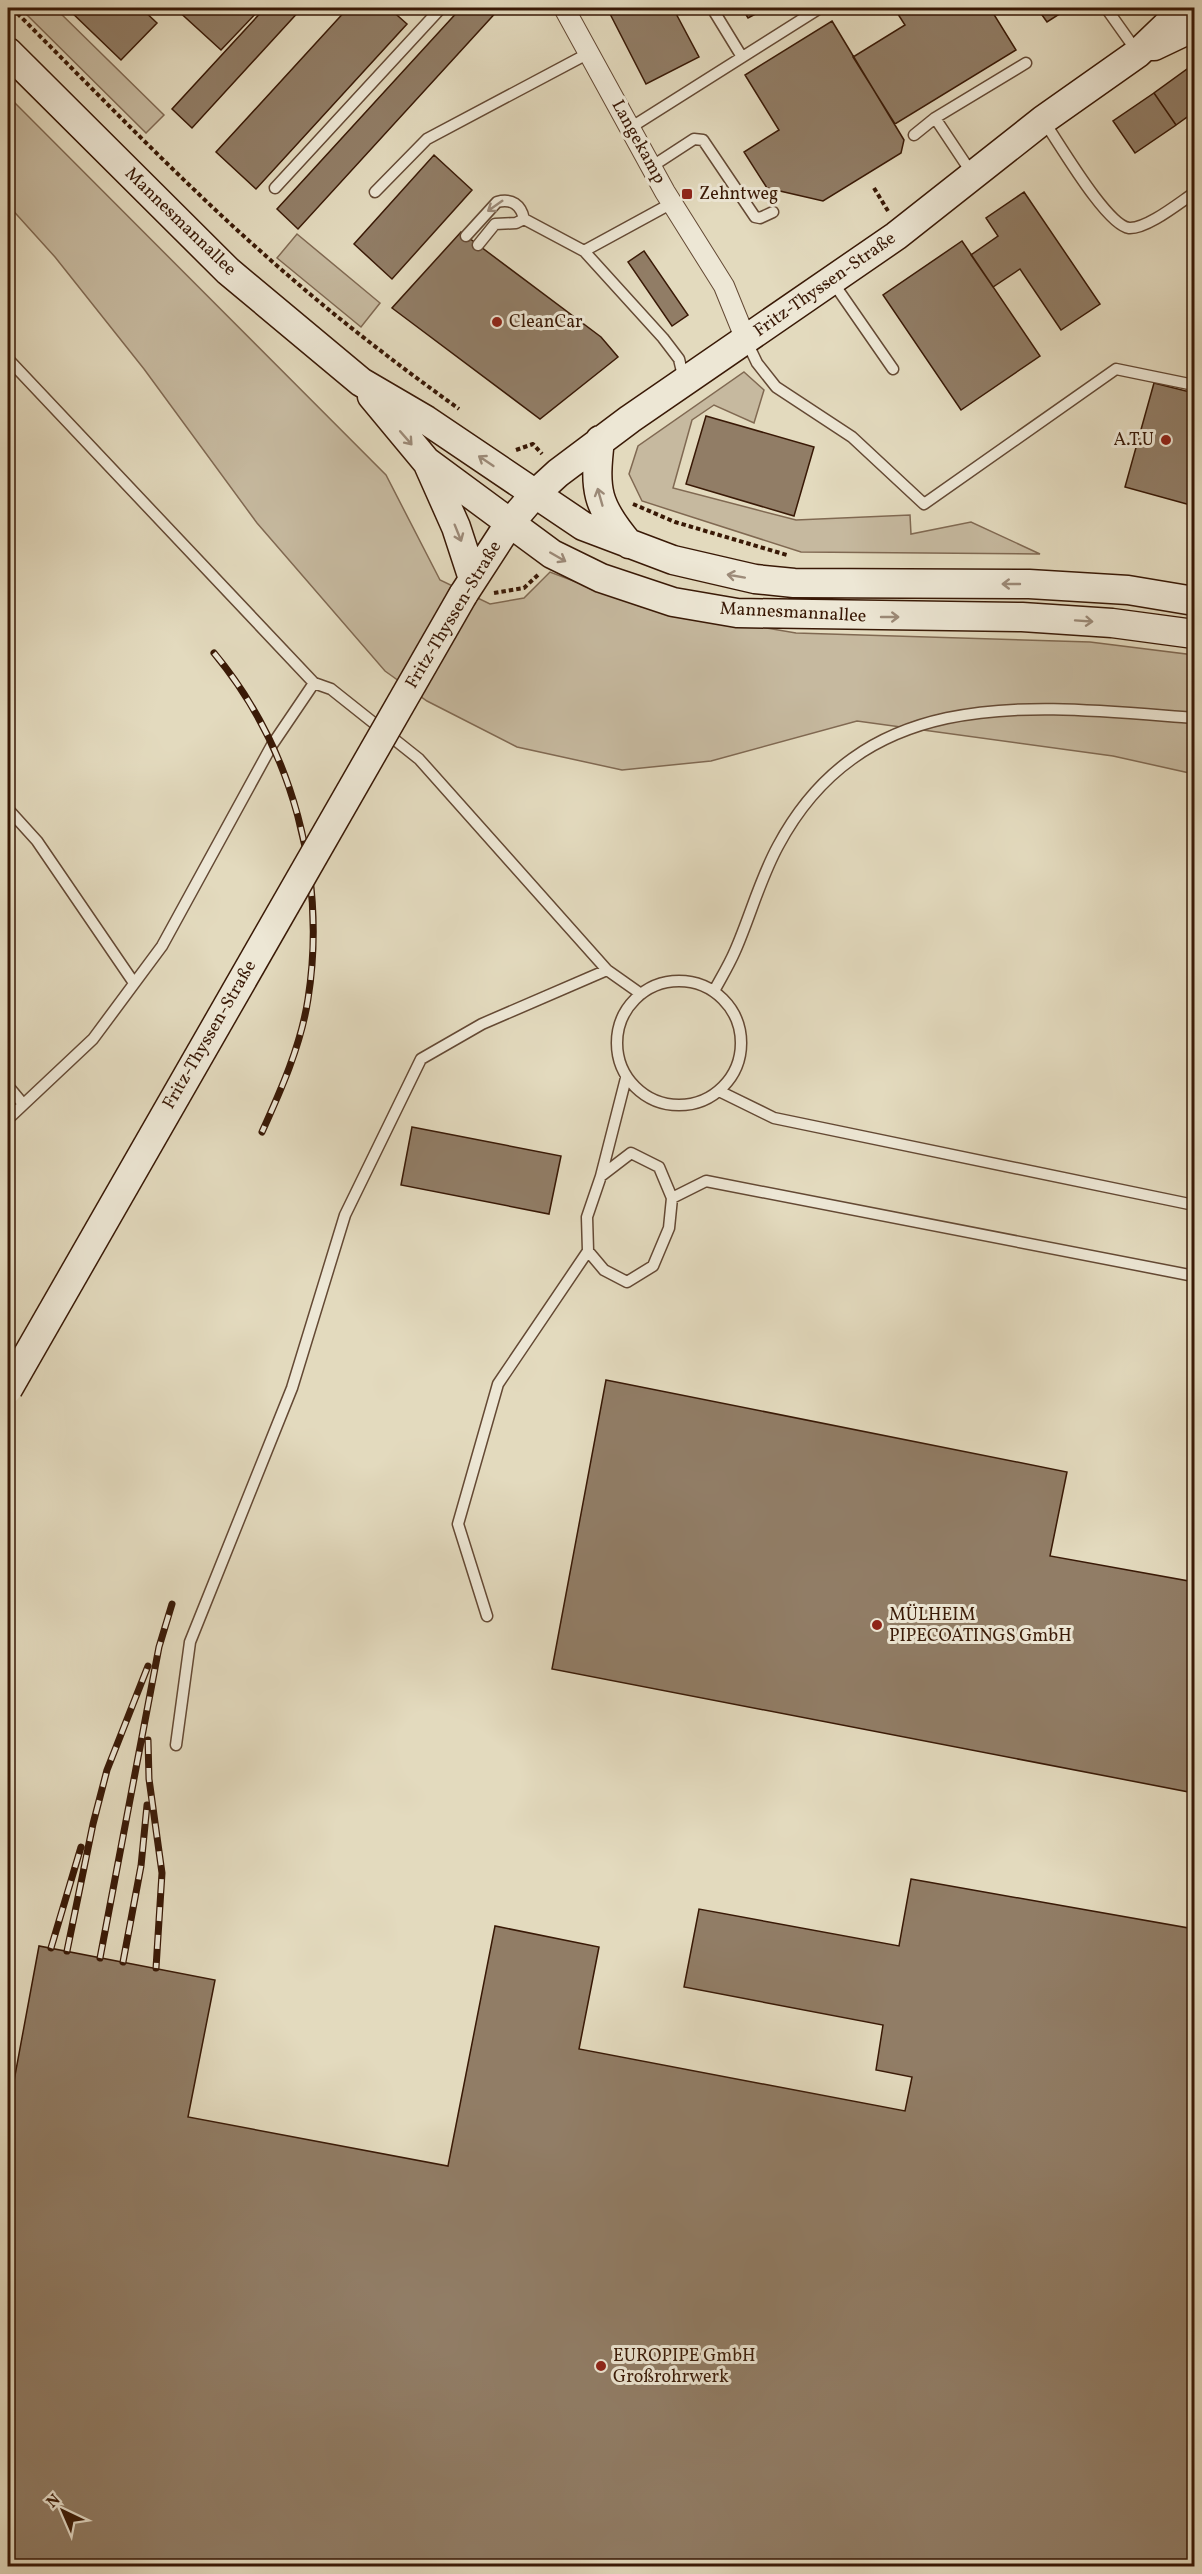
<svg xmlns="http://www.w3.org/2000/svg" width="1202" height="2574" viewBox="0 0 1202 2574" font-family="Vollkorn,serif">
<rect width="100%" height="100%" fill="#e3dabe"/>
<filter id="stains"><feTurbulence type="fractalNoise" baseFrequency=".00333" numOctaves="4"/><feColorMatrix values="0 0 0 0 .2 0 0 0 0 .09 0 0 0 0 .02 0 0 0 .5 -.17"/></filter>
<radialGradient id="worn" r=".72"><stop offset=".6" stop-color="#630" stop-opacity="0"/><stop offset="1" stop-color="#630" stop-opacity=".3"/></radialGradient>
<path fill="#c6b99f" stroke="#806952" stroke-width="1.5" d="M 20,8 L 55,8 L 164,115 L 146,133 Z
M 8,96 L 386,475 L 440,580 L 490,604 L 524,598 L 550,572 L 642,607 L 796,633 L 1090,642 L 1194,655 L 1194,774 L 1113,756 L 857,721 L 711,761 L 622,770 L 517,747 L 427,701 L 385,671 L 257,523 L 144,369 L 55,257 L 8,205 Z
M 297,234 L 380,303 L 361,327 L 277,258 Z
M 744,372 L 764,390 L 754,423 L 714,405 L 692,420 L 673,488 L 796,520 L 910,515 L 911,534 L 971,522 L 1040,554 L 801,552 L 642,501 L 629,474 L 638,446 Z"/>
<path fill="#917d66" stroke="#391906" stroke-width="1.5" d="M 67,8 L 141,8 L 157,23 L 121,60 Z
M 175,8 L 261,8 L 221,50 Z
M 265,8 L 302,8 L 192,128 L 172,109 Z
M 348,8 L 389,8 L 407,24 L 256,189 L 216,152 Z
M 461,8 L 500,8 L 298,229 L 277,209 Z
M 607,8 L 673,8 L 699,57 L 646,84 Z
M 742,8 L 767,8 L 748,18 Z
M 894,8 L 990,8 L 1016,50 L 895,124 L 853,57 L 905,25 Z
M 1037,8 L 1069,8 L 1047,22 Z
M 832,21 L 904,140 L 901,153 L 823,201 L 767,188 L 744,152 L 779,130 L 745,75 Z
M 1194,64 L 1194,112 L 1176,125 L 1154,93 Z
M 1154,93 L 1176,125 L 1135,153 L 1113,121 Z
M 434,155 L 472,190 L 392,279 L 354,244 Z
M 1024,192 L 1100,304 L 1061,330 L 1020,269 L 993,287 L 971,255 L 998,236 L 986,218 Z
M 461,232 L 601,337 L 618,357 L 540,419 L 392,308 Z
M 962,241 L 1040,356 L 961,410 L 883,295 Z
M 644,251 L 688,315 L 672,326 L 628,262 Z
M 1154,383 L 1194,393 L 1194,506 L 1125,487 Z
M 706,416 L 814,447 L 794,516 L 686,484 Z
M 412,1127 L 561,1156 L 549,1214 L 401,1185 Z
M 606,1380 L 1067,1472 L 1050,1556 L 1194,1582 L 1194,1793 L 552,1669 Z
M 911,1879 L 1194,1929 L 1194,2566 L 8,2566 L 8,2113 L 39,1946 L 215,1980 L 188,2117 L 448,2166 L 495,1926 L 599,1947 L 579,2049 L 905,2111 L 912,2077 L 876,2070 L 883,2025 L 684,1987 L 699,1909 L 899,1946 Z"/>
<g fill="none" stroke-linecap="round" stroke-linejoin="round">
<defs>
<path id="lane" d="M 712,8 L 742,57
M 1106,8 L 1138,53
M 935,118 L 973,175
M 1043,120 C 1058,141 1106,225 1129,228 C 1147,229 1179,203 1194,193
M 630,128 L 820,8
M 914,135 L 935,118 L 1026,63
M 651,167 L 694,139 L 703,140 L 755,217 L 760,218 L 773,212
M 275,188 L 441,8
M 375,192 L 427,139 L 589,53
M 524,219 L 584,251 L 663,338 L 679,359 L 684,380
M 466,236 L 497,202 C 512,198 521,205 524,219
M 478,245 L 495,224 L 516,223 L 524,219
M 584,251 L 672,203
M 832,281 L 893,369
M 746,340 L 757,363 L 776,387 L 852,437 L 924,504 L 1116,369 L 1194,385
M 8,359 L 314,683
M 8,809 L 37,841 L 134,983
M617 1043a62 62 0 1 1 124 0a62 62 0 1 1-124 0Z
M 714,991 C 721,978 729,965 735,951 C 750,917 760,879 778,846 C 866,681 1037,706 1194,718
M 8,1086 L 23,1104
M 719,1091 L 774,1118 L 1194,1205
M 8,1119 L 93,1039 L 162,946 L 272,745 L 314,683 L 331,689 L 419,759 L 607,970 L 641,994
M 631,1153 L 659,1167 L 672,1198 L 669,1228 L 653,1266 L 627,1282 L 604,1270 L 588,1251 L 587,1217 L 601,1176 Z
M 601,1176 L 626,1078
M 672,1198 L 706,1181 L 1194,1276
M 487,1616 L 458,1524 L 498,1384 L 588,1251
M 176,1745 L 190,1642 L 292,1388 L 345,1215 L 421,1059 L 482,1024 L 607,970"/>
<path id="street" d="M 564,8 L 665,192 L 724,286 L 746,340"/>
<path id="secondary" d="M 1154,46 L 1194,27
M 8,52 L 228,271 L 361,382 L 426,420 L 583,526 L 673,560 L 755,579 L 794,583 L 1029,584 L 1128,590 L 1194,601
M 372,396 L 426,461 L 552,554 L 601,578 L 673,602 L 737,613 L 1022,617 L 1112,623 L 1194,634
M 600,440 C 594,490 596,505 629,544
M 428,464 L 456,527 L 473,579
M 463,595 L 509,524 L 534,495 L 558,473 L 630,419 L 896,236 L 1043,120 L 1138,53 L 1185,8"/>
</defs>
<use href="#lane" stroke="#644934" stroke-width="13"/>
<use href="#street" stroke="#644934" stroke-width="22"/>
<use href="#secondary" stroke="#391906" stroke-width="31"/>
<path stroke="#391906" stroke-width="4" stroke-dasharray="4.5 3" stroke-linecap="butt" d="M 12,8 C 103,99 192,193 290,277 C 344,324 401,367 459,409
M 874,188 L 888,211
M 516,450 L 533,444 L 542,454
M 633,504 L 675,522 L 787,555
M 494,593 L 524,588 L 540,573"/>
<use href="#lane" stroke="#ede7d5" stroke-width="10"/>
<use href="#street" stroke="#ede7d5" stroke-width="20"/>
<use href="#secondary" stroke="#ede7d5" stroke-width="28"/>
<defs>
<path id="rail" d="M 214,653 C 293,748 327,877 308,999 C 301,1045 281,1090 262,1132
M 148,1740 L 149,1779 L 162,1873 L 156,1968
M 51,1948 L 81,1847
M 67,1951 L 93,1824 L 107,1770 L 148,1666
M 100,1958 L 159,1647 L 172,1604
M 123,1962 L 141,1866 L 147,1805"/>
</defs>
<use href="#rail" stroke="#391906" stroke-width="7"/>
<use href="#rail" stroke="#ede7d5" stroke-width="4.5" stroke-dasharray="14" stroke-linecap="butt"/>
<defs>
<path id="secondary-bridge" d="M 8,1389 L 463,595"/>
</defs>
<use href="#secondary-bridge" stroke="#391906" stroke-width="31" stroke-linecap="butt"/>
<use href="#secondary-bridge" stroke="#ede7d5" stroke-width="28"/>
</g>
<defs><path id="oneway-shaft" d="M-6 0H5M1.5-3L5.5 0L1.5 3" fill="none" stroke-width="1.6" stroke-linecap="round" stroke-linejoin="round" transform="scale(1.5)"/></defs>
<g stroke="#9c8a78">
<use href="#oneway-shaft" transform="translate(495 206) rotate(145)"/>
<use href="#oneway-shaft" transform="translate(406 438) rotate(49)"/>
<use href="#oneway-shaft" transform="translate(486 461) rotate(-146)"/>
<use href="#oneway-shaft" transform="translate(600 497) rotate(-106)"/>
<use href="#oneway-shaft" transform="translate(458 533) rotate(68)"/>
<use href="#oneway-shaft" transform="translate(558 557) rotate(30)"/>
<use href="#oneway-shaft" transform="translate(736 576) rotate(-170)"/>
<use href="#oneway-shaft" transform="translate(1011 584) rotate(-180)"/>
<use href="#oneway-shaft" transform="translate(890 617)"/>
<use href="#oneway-shaft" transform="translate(1084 621) rotate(4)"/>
</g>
<g fill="#8f2418" stroke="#ede7d5" stroke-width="2">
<rect x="681" y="188" width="12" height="12" rx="3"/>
<circle cx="497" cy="322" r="6"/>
<circle cx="1166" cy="440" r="6"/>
<circle cx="877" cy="1625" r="6"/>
<circle cx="601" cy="2366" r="6"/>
</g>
<g text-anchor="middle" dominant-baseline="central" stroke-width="6" stroke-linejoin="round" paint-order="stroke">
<g font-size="18" fill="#391906" stroke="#ede7d5">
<text transform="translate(638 142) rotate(61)">Langekamp</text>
<text transform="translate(180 222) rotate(44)">Mannesmannallee</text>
<text transform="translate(825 285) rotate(-35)">Fritz-Thyssen-Straße</text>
<text transform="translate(793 613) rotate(3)">Mannesmannallee</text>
<text transform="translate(454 615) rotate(-59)">Fritz-Thyssen-Straße</text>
<text transform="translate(210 1035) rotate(-60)">Fritz-Thyssen-Straße</text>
</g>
<g font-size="18" fill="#391906" stroke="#ede7d5" text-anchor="start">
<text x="699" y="194">Zehntweg</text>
<text x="509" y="322">CleanCar</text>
<text x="1154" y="440" text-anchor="end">A.T.U</text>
<text x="889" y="1615">MÜLHEIM<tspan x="889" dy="21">PIPECOATINGS GmbH</tspan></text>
<text x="613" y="2356">EUROPIPE GmbH<tspan x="613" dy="21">Großrohrwerk</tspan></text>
</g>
</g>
<rect width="1202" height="2574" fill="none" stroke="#e3dabe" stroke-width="30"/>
<rect x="9" y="9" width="1184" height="2556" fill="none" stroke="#391906" stroke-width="3"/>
<rect x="15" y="15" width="1172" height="2544" fill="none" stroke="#391906" stroke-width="1.5"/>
<g transform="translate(63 2511) rotate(316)" stroke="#ede7d5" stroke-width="4.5" paint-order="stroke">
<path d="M0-4.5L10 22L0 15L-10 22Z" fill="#391906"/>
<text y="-9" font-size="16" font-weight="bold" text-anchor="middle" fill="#391906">N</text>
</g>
<rect width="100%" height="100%" filter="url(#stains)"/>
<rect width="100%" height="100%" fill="url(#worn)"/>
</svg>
